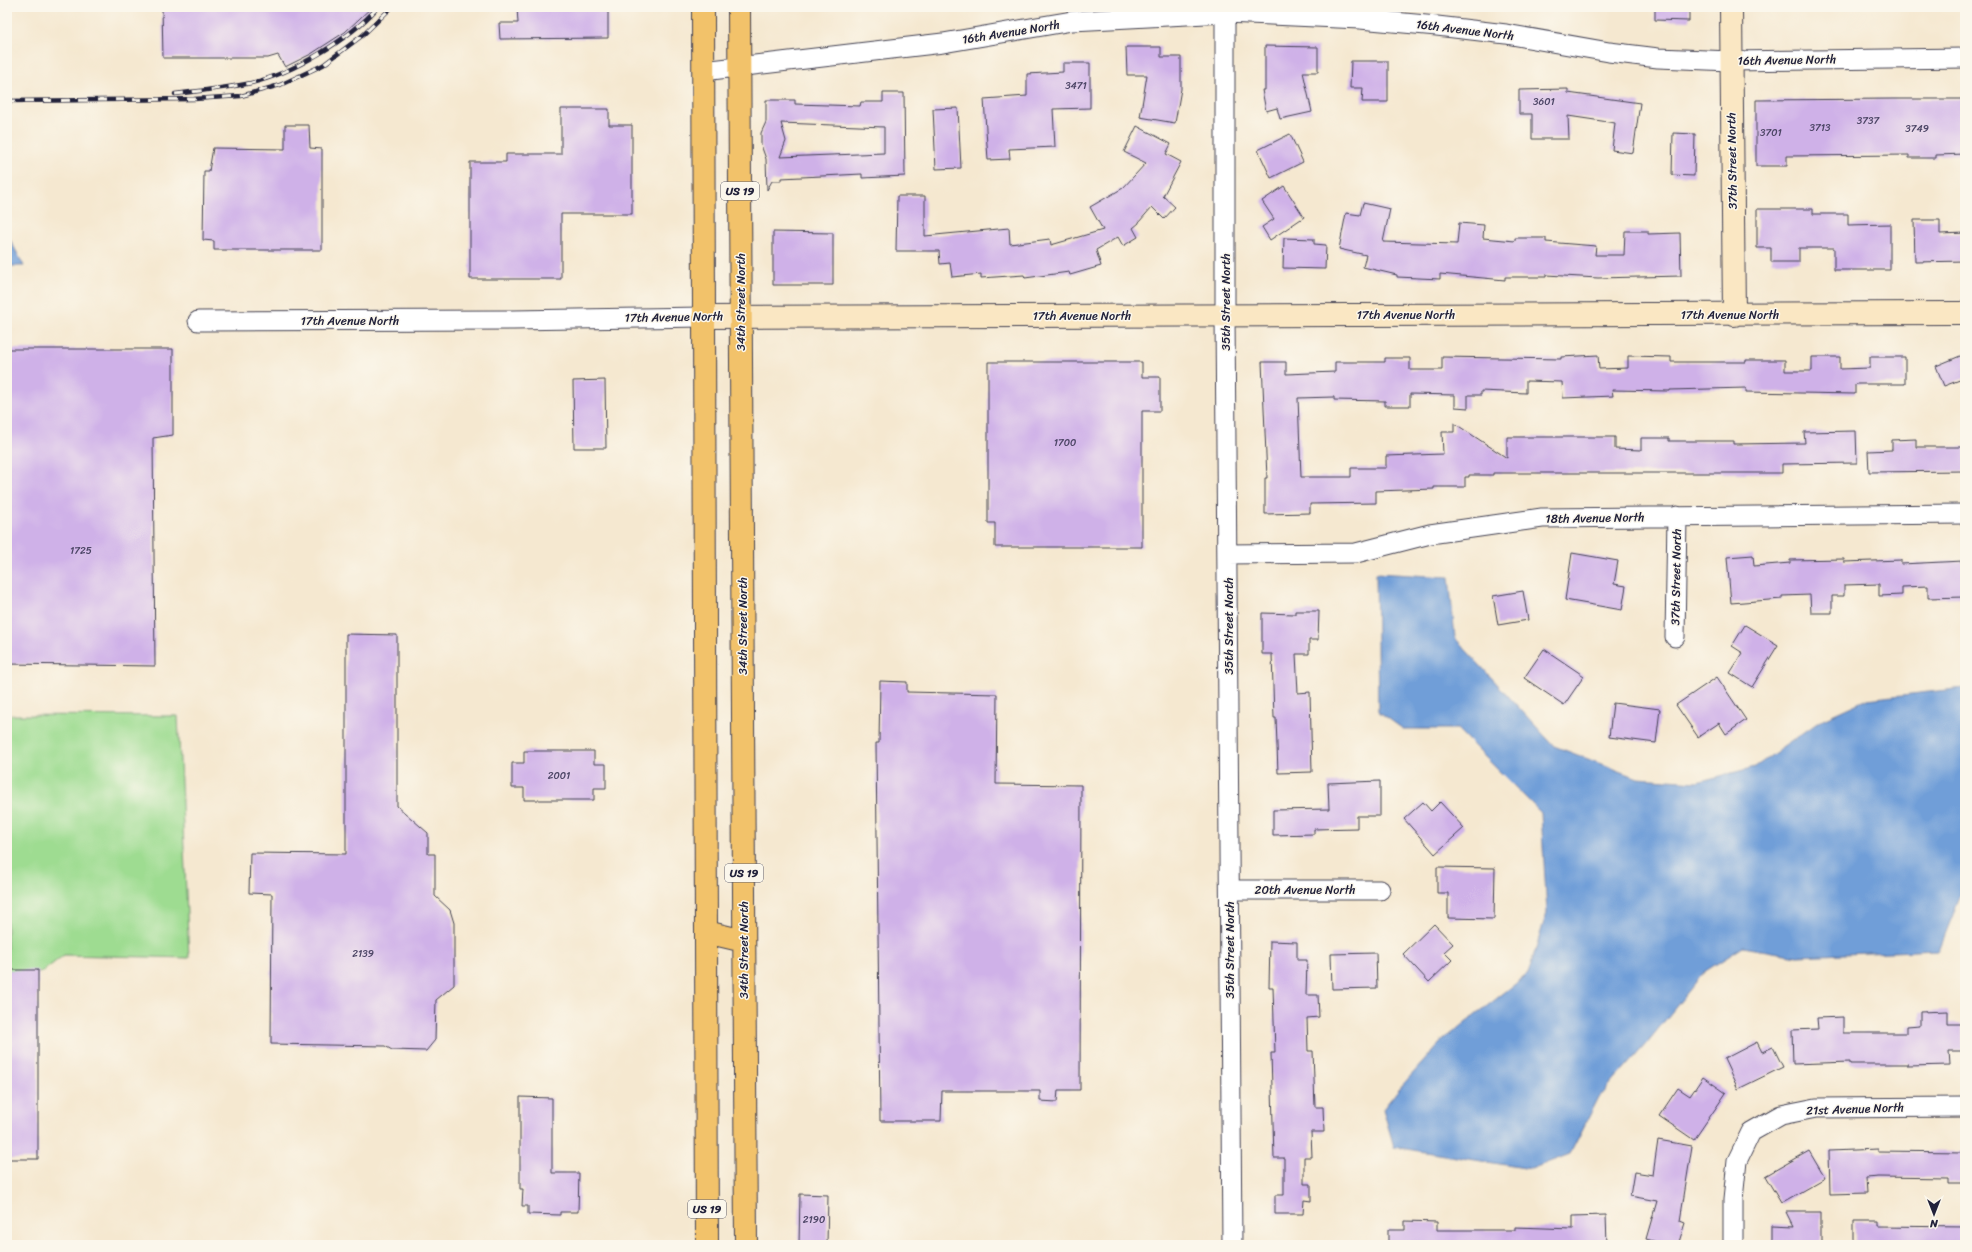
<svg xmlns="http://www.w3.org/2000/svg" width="1972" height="1252" viewBox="0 0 1972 1252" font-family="Sriracha,sans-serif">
<rect width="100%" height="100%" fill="#fbf7ec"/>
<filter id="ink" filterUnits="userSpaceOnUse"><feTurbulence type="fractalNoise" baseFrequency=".025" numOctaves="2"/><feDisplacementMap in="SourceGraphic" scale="8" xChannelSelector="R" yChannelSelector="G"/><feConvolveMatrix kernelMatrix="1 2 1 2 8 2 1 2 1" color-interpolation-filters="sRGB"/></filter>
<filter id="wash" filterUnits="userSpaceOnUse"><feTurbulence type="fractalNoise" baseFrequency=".012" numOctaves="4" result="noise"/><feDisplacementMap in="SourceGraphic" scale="16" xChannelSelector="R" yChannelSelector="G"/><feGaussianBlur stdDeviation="0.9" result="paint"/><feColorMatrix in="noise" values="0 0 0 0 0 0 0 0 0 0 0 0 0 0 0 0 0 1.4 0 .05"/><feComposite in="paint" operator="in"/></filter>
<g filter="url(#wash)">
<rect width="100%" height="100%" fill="#f5e8d0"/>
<path fill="#9edc91" stroke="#607f66" d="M 7,715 L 178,716 L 189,958 L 64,955 L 42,972 L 7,972 Z"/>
<path fill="#6f9ed8" stroke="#48608a" d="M 7,234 L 24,266 L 7,266 Z
M 1376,573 L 1449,577 L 1455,638 L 1554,746 L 1638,778 L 1697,782 L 1755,767 L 1823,719 L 1867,699 L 1964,688 L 1965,880 L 1962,892 L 1939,950 L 1797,956 L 1743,947 L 1704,972 L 1646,1044 L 1599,1097 L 1570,1154 L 1531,1169 L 1394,1147 L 1383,1109 L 1398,1090 L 1441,1042 L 1528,974 L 1547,912 L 1541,813 L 1457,729 L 1403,729 L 1378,711 Z"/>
<g id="blocks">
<path fill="#cfb1e8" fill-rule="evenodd" d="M 162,7 L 372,7 L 345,32 L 311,54 L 285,67 L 278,55 L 268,58 L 163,58 Z
M 517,7 L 608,7 L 608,38 L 500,39 L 499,23 L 518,23 Z
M 1655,7 L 1689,7 L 1689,21 L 1655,20 Z
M 1265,46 L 1318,47 L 1318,72 L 1303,72 L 1312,112 L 1280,119 L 1277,108 L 1266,111 L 1262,90 L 1265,90 Z
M 1126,47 L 1161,47 L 1161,57 L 1181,57 L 1181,89 L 1175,123 L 1140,117 L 1147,75 L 1127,75 Z
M 1351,61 L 1388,61 L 1388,102 L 1362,102 L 1363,88 L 1350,88 Z
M 1063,63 L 1090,63 L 1090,108 L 1053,109 L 1055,147 L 1009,149 L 1010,159 L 988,160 L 984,99 L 1027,96 L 1027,74 L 1063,72 Z
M 1568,89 L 1568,93 L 1640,103 L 1633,153 L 1612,150 L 1615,123 L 1568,116 L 1569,139 L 1532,139 L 1532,114 L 1519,114 L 1519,90 Z
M 883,93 L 904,93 L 905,176 L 862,178 L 862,174 L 781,178 L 781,181 L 772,181 L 767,190 L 766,159 L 761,145 L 761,133 L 766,122 L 766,100 L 795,100 L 795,104 L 860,106 L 861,102 L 883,102 ZM 781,123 L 884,127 L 884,153 L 780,157 L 786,141 Z
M 1894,99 L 1965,99 L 1965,154 L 1936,155 L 1936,158 L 1909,158 L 1909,155 L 1787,156 L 1787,166 L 1756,166 L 1756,100 Z
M 958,108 L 961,168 L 936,169 L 933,109 Z
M 561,109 L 609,109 L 609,125 L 632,125 L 632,214 L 561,214 L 561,279 L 470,279 L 470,162 L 506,162 L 506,154 L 561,154 Z
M 285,125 L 309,125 L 310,148 L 322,149 L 322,250 L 214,250 L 214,241 L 203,240 L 204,171 L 209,171 L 213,148 L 285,149 Z
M 1137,126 L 1171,144 L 1166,154 L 1181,162 L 1163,196 L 1175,207 L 1164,219 L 1152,207 L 1139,222 L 1139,223 L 1133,228 L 1138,237 L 1123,246 L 1118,237 L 1096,250 L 1101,266 L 1070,275 L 1069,272 L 1025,278 L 1024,275 L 981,278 L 981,274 L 952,277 L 950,263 L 940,264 L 939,251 L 896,251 L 897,196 L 925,196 L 925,236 L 1009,228 L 1010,244 L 1050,239 L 1051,245 L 1103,230 L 1090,207 L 1123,188 L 1146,163 L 1124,152 Z
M 1673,133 L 1695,134 L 1694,176 L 1672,175 Z
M 1290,134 L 1303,162 L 1271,178 L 1258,150 Z
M 1284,186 L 1304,217 L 1270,240 L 1262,227 L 1274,219 L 1262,201 Z
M 1363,203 L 1390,209 L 1383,242 L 1457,244 L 1459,223 L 1484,225 L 1483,238 L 1515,241 L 1515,238 L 1546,238 L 1546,242 L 1596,246 L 1595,255 L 1624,255 L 1625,231 L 1648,231 L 1648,234 L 1680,233 L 1681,276 L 1598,278 L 1546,275 L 1546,277 L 1505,277 L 1505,280 L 1440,274 L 1440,279 L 1397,277 L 1397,275 L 1363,267 L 1366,255 L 1339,249 L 1346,213 L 1360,215 Z
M 1757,209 L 1813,209 L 1813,214 L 1848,214 L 1848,225 L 1890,224 L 1890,270 L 1834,270 L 1834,248 L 1799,248 L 1799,262 L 1771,262 L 1771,248 L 1757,248 Z
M 1914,220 L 1940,220 L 1940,234 L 1965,233 L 1965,261 L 1915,262 Z
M 773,232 L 833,233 L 833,285 L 773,285 Z
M 1284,238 L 1314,239 L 1314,244 L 1326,245 L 1325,269 L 1283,268 Z
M 7,349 L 173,349 L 173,435 L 153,438 L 155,666 L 7,664 Z
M 1965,354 L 1965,378 L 1944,386 L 1936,366 Z
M 1598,355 L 1599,369 L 1628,368 L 1628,356 L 1671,357 L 1671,362 L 1746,362 L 1746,360 L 1785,360 L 1785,371 L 1812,371 L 1812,357 L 1840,357 L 1840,369 L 1870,368 L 1870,357 L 1905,357 L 1905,384 L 1855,384 L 1855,394 L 1746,392 L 1746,388 L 1670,390 L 1670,391 L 1612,390 L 1613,396 L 1563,398 L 1562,382 L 1526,381 L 1526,393 L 1481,391 L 1481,395 L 1468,395 L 1468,408 L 1455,407 L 1455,395 L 1410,394 L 1410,406 L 1385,406 L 1385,401 L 1334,400 L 1334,397 L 1298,398 L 1301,477 L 1351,477 L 1351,468 L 1386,468 L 1386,456 L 1443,454 L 1442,432 L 1454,432 L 1454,423 L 1507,458 L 1507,437 L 1615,437 L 1615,449 L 1641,450 L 1641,438 L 1669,438 L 1669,441 L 1734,441 L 1734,444 L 1805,443 L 1804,432 L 1856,431 L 1857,463 L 1782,464 L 1782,473 L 1493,473 L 1493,475 L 1469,475 L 1469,477 L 1465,477 L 1465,487 L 1434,487 L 1434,489 L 1376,491 L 1376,503 L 1310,504 L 1310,513 L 1265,514 L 1265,478 L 1267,478 L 1262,362 L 1286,362 L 1286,374 L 1335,372 L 1335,362 L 1385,362 L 1385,358 L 1410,358 L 1410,370 L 1442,370 L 1442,357 L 1561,359 L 1561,357 Z
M 988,362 L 1142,362 L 1142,377 L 1160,377 L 1160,411 L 1142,411 L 1142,547 L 995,547 L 995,523 L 988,523 Z
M 605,380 L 606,448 L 574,448 L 573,381 Z
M 1916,439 L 1916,447 L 1965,447 L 1965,471 L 1869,472 L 1868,451 L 1892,450 L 1892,440 Z
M 1572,553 L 1618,561 L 1614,584 L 1626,586 L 1622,610 L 1565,600 Z
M 1753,555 L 1754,566 L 1790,563 L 1790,560 L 1844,559 L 1844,562 L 1901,560 L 1901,564 L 1963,561 L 1964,597 L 1928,598 L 1928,586 L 1902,587 L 1902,595 L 1879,596 L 1879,584 L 1844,585 L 1844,596 L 1832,596 L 1832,613 L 1811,613 L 1810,595 L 1782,596 L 1782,599 L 1731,603 L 1727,557 Z
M 1523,591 L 1528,620 L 1498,625 L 1493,596 Z
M 1295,611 L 1319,611 L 1318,640 L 1309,640 L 1309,654 L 1296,654 L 1298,693 L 1310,692 L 1312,772 L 1278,773 L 1276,718 L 1274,718 L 1272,654 L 1262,654 L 1262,613 L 1295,614 Z
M 1745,625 L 1778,645 L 1752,687 L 1730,673 L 1743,653 L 1732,646 Z
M 346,634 L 397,635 L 397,806 L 428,833 L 428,854 L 435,854 L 435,896 L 450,910 L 454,923 L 454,985 L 436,1000 L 435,1040 L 426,1051 L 392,1050 L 385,1046 L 271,1044 L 272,894 L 249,893 L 250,853 L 346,854 Z
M 1544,649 L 1584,676 L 1564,705 L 1524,678 Z
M 1717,677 L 1746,720 L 1726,734 L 1719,723 L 1698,737 L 1676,705 Z
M 880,681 L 907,682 L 907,692 L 997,694 L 996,784 L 1081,785 L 1080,1090 L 1058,1090 L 1057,1102 L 1040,1101 L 1040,1091 L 942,1091 L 941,1121 L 880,1121 L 876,743 L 879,743 Z
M 1613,703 L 1660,709 L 1656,743 L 1609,737 Z
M 524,751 L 594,751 L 594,764 L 606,764 L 606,788 L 594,788 L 594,800 L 524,800 L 524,788 L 512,788 L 512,763 L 524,763 Z
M 1380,781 L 1380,816 L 1357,816 L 1357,828 L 1314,829 L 1314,834 L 1273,835 L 1273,810 L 1329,809 L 1328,783 Z
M 1423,802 L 1431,811 L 1440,802 L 1464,828 L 1435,854 L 1404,819 Z
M 1437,867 L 1495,868 L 1494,919 L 1448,918 L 1448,893 L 1437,893 Z
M 1434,924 L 1453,944 L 1444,952 L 1452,960 L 1429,982 L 1403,954 Z
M 1270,941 L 1297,942 L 1297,960 L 1307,960 L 1306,995 L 1318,995 L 1319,1017 L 1307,1018 L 1308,1051 L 1313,1051 L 1315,1107 L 1323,1107 L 1324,1132 L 1311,1132 L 1312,1157 L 1304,1157 L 1304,1184 L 1311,1184 L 1311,1201 L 1304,1200 L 1303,1214 L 1275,1214 L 1275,1195 L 1284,1195 L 1284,1158 L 1274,1158 L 1271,1053 L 1275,1053 L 1273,987 L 1269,987 Z
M 1376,953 L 1377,988 L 1332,989 L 1331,954 Z
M 7,970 L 38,970 L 38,1159 L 7,1159 Z
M 1948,1011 L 1948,1024 L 1962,1024 L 1963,1051 L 1949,1051 L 1950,1065 L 1908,1066 L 1908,1064 L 1850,1064 L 1850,1062 L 1793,1064 L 1792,1030 L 1818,1029 L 1817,1018 L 1843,1017 L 1843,1033 L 1907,1033 L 1907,1026 L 1920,1025 L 1920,1012 Z
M 1757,1042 L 1762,1052 L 1773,1047 L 1783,1067 L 1738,1089 L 1724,1059 Z
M 1703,1077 L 1726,1093 L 1694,1140 L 1659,1116 L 1678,1088 L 1690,1096 Z
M 520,1097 L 552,1098 L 552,1173 L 579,1173 L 578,1212 L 560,1212 L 560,1215 L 528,1214 L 528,1206 L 522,1206 L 523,1189 L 520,1189 Z
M 1658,1140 L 1692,1146 L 1680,1221 L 1685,1223 L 1678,1245 L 1656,1245 L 1657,1242 L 1646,1239 L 1657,1201 L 1630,1196 L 1634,1172 L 1653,1175 Z
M 1878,1149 L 1878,1151 L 1965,1152 L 1965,1183 L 1948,1183 L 1948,1178 L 1879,1177 L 1866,1178 L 1867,1193 L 1830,1194 L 1829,1151 Z
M 1809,1151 L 1825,1178 L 1781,1203 L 1765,1176 Z
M 800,1194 L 828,1195 L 827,1245 L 799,1245 Z
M 1786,1212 L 1821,1212 L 1821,1245 L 1772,1245 L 1772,1225 L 1793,1226 Z
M 1606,1215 L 1607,1245 L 1388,1245 L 1388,1230 L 1405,1230 L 1405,1221 L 1437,1222 L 1437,1230 L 1515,1230 L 1515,1227 L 1573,1229 L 1573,1216 Z
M 1854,1221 L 1879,1221 L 1879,1225 L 1965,1226 L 1965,1245 L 1854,1245 Z"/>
</g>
</g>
<g filter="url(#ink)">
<use href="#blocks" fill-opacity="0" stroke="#424051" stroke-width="1"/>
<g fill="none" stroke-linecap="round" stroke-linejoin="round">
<defs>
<path id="street" d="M 1225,7 L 1225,315 L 1232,1245
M 703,71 L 943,43 L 1072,21 L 1225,13 L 1360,19 L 1437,26 L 1506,34 L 1609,52 L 1658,58 L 1731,61 L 1965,58
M 198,321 L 513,320 L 703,317
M 1228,554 L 1356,553 L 1430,534 L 1542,518 L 1965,514
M 1675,637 L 1677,516
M 1230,890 L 1380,890
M 1733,1245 L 1733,1199 L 1737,1161 L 1751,1132 L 1781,1115 L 1816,1108 L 1965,1107"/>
<path id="secondary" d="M 1731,7 L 1734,315
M 703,317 L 1965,313"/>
<path id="highway" d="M 703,7 L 707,1245
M 739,7 L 746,1245
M 706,932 L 744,941"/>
</defs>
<use href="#street" stroke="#424051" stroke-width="21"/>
<use href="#secondary" stroke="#424051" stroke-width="24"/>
<use href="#highway" stroke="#424051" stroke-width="24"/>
<use href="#street" stroke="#fff" stroke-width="19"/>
<use href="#secondary" stroke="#fae7c3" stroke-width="22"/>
<use href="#highway" stroke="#f2c26a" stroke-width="22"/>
<defs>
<path id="rail" d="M 175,94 C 200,91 226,88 251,83 C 292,74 350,39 378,7
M 7,101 L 194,99 L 241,96 L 280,85 L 323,65 L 363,35 L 392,7"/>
</defs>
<use href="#rail" stroke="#22223b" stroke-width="4.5"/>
<use href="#rail" stroke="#fbf7ec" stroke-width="3" stroke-dasharray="9" stroke-linecap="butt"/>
</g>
</g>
<g text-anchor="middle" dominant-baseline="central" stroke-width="3" stroke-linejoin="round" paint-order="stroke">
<g font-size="10" fill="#4d4666">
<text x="1076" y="86">3471</text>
<text x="1544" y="102">3601</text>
<text x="1868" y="121">3737</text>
<text x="1820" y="128">3713</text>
<text x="1917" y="129">3749</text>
<text x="1771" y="133">3701</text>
<text x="1065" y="443">1700</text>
<text x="81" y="551">1725</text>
<text x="559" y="776">2001</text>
<text x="363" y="954">2139</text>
<text x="814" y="1220">2190</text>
</g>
<g fill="#fbf7ec" stroke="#636270" stroke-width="1">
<rect x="721" y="182" width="38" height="18" rx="3"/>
<rect x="725" y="864" width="38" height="18" rx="3"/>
<rect x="688" y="1200" width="38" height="18" rx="3"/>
</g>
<g font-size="11" font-weight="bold" fill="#22223b">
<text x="740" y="191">US 19</text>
<text x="744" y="873">US 19</text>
<text x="707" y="1209">US 19</text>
</g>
<g font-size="12" fill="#22223b" stroke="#fbf7ec">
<text transform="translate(1465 30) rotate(7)">16th Avenue North</text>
<text transform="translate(1011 32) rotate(-9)">16th Avenue North</text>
<text transform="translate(1787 60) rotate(-1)">16th Avenue North</text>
<text transform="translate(1732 161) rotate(-91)">37th Street North</text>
<text transform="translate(741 302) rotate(-90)">34th Street North</text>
<text transform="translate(1226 302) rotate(-90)">35th Street North</text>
<text x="1406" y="315">17th Avenue North</text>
<text x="1730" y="315">17th Avenue North</text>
<text x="1082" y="316">17th Avenue North</text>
<text transform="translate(674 317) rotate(-1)">17th Avenue North</text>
<text x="350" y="321">17th Avenue North</text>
<text transform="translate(1595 518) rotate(-1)">18th Avenue North</text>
<text transform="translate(1676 577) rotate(-89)">37th Street North</text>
<text transform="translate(743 626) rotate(-90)">34th Street North</text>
<text transform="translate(1229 626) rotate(-90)">35th Street North</text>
<text x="1305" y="890">20th Avenue North</text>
<text transform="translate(744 950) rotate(-90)">34th Street North</text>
<text transform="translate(1230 950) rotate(-90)">35th Street North</text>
<text transform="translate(1855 1109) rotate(-2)">21st Avenue North</text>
</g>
</g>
<rect width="1972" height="1252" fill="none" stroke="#fbf7ec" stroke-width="24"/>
<g transform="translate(1934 1214) rotate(180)" stroke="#fbf7ec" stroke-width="3" paint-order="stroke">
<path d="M0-3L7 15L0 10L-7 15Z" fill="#22223b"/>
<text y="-6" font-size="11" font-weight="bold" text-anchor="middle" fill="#22223b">N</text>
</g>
</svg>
